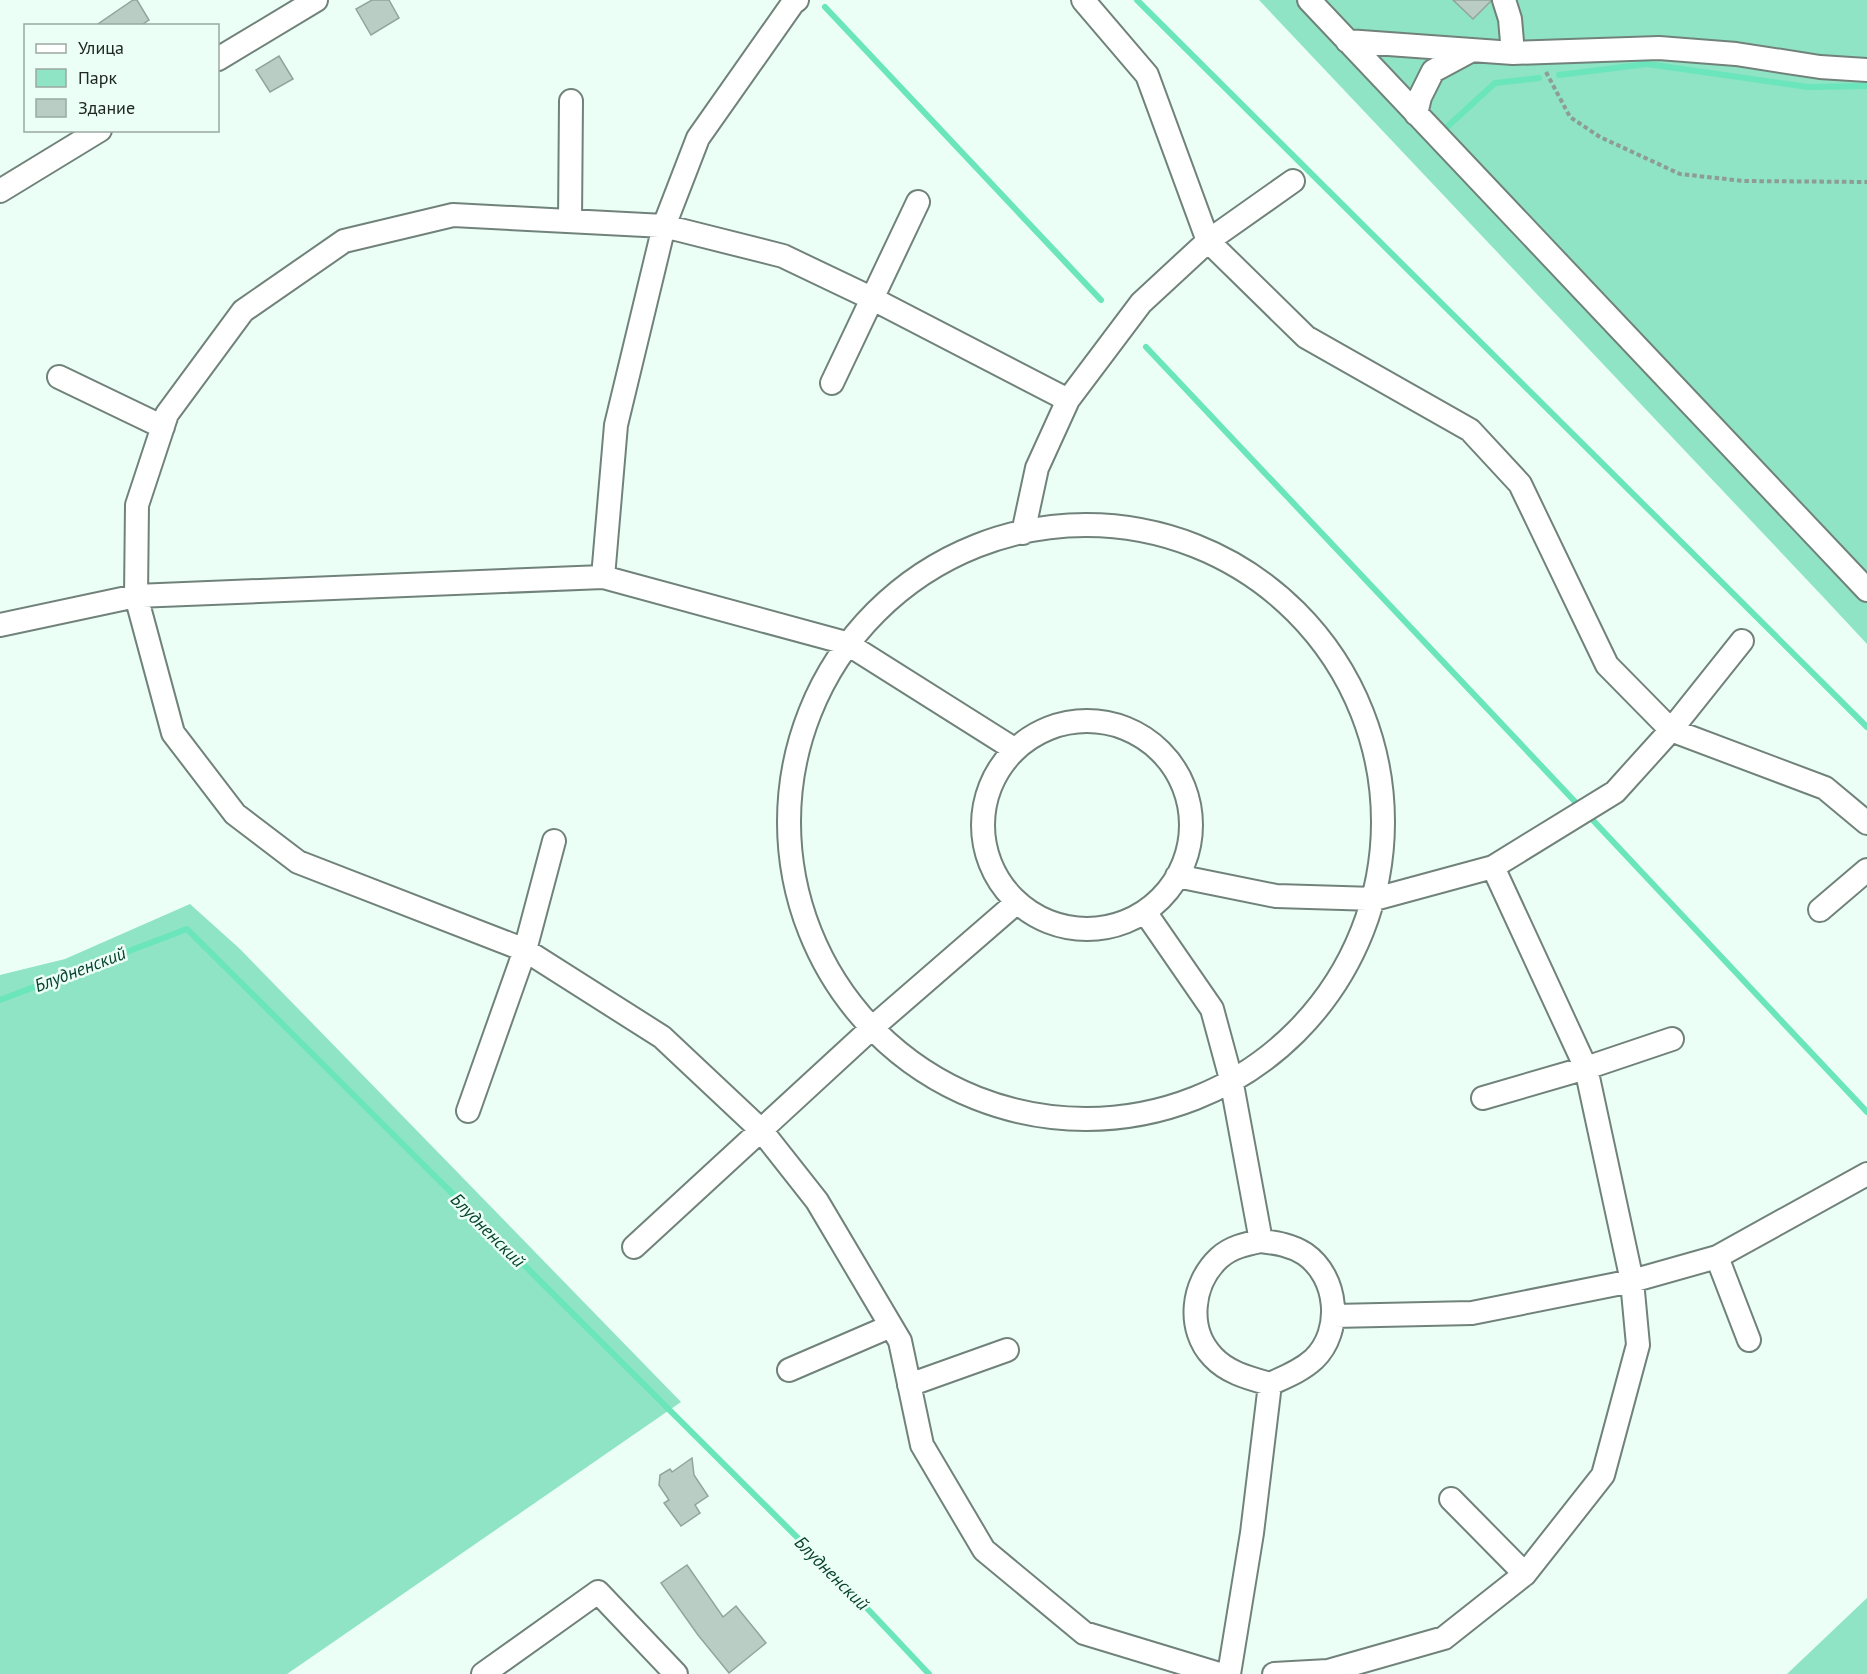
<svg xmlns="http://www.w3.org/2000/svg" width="1867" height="1674" viewBox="0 0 1867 1674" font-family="'PT Sans',sans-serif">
<rect width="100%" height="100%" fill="#ebfff6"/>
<path fill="#8ee4c4" d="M 1259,0 L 1867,0 L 1867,644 L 1826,600 Z
M 190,904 L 240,949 L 681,1402 L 287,1674 L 0,1674 L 0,975 L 65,959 Z
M 1867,1598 L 1867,1674 L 1787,1674 Z"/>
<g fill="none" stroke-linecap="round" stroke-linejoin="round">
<path stroke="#6be5bc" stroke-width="6" d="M 1137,0 L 1867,727
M 825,7 L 1101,300
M 1559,75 L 1647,64 L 1808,87 L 1867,86
M 1448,126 L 1495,83 L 1539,78
M 1146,347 L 1581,808
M 1588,815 L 1867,1112
M 0,1000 L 187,929 L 847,1587 L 929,1674"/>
</g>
<path fill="#bacdc5" stroke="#92a49c" stroke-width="1.5" d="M 133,0 L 137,0 L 149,20 L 140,26 L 95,26 Z
M 372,0 L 389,0 L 399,18 L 371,35 L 356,9 Z
M 1453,0 L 1491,0 L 1491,1 L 1473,19 Z
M 279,56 L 293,79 L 270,92 L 256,70 Z
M 692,1458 L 694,1475 L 708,1496 L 695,1505 L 700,1513 L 681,1526 L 664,1503 L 669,1500 L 659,1485 L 660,1475 L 670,1469 L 672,1472 Z
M 687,1565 L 723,1617 L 736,1606 L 766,1643 L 729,1673 L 698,1635 L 661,1583 Z"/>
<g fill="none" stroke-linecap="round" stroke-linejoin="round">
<defs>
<path id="minor" d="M 1083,0 L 1147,75 L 1208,241 L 1306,337 L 1470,430 L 1520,484 L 1607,665 L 1671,730 L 1825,788 L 1867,823
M 1309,0 L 1867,590
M 1504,0 L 1510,19 L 1513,53
M 1347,41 L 1513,53 L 1659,48 L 1736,54 L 1820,67 L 1867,70
M 218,59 L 316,0
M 1416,114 L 1420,97 L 1433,71 L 1472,50
M 0,191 L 100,130
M 570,221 L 571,101
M 59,377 L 163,427
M 832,383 L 918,202
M 1068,400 L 871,298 L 783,256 L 664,226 L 453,215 L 344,241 L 243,311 L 167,414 L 137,505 L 136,596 L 173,733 L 235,814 L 298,862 L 525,950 L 662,1037 L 761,1130 L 817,1201 L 900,1341 L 922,1445 L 984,1550 L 1084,1633 L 1219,1674
M789 822a297 297 0 1 1 594 0a297 297 0 1 1-594 0Z
M 1023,533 L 1037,468 L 1068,400 L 1141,303 L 1208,241 L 1293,181
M 603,577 L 616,425 L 664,226 L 698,138 L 793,3 L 797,0
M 0,625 L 136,596 L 603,577 L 846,643 L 1014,749
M983 825a104 104 0 1 1 208 0a104 104 0 1 1-208 0Z
M 1177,876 L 1276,896 L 1375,899 L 1493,867 L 1615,792 L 1671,730 L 1742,641
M 1820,910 L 1867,870
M 1145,912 L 1212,1009 L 1231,1079 L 1261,1241
M 1483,1098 L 1586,1068 L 1672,1039
M 468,1111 L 525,950 L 554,841
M 1261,1241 C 1277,1243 1291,1245 1305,1254 C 1338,1277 1343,1331 1314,1359 C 1301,1371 1285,1377 1270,1384 C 1249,1378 1228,1373 1213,1357 C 1186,1329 1192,1283 1219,1258 C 1231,1247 1246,1244 1261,1241 Z
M 634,1247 L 873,1027 L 1016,903
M 1717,1257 L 1749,1340
M 1334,1316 L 1472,1313 L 1632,1281 L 1717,1257 L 1867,1174
M 789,1370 L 891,1326
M 909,1385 L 1007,1350
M 1451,1499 L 1525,1574
M 483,1674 L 598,1592 L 676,1674
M 1229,1674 L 1252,1533 L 1270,1384
M 1274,1674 L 1328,1671 L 1444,1638 L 1525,1574 L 1603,1475 L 1638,1345 L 1632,1281 L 1586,1068 L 1493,867"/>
</defs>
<use href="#minor" stroke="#71827b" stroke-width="26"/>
<path stroke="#8e9c96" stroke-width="4" stroke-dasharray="4.5 3" stroke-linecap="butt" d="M 1546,72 L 1570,117 L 1600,137 L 1680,174 L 1744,181 L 1867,182"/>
<use href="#minor" stroke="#fff" stroke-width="22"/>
</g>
<g text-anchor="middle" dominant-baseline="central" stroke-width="5" stroke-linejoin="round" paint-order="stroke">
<g font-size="18" font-style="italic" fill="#084030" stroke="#ebfff6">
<text transform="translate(80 969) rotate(-21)">Блудненский</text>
<text transform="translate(488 1230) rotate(45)">Блудненский</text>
<text transform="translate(832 1573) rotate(45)">Блудненский</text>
</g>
</g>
<rect x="24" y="24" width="195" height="108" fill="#ebfff6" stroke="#9aa9a2" stroke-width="1.5"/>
<rect x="36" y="44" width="30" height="9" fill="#ffffff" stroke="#9aa9a2" stroke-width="1.5"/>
<text x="78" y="54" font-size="18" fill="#202724">Улица</text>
<rect x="36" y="69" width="30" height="18" fill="#8ee4c4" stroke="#9aa9a2" stroke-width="1.5"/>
<text x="78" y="84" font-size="18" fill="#202724">Парк</text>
<rect x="36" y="99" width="30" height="18" fill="#bacdc5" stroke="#9aa9a2" stroke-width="1.5"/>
<text x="78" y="114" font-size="18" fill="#202724">Здание</text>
</svg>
